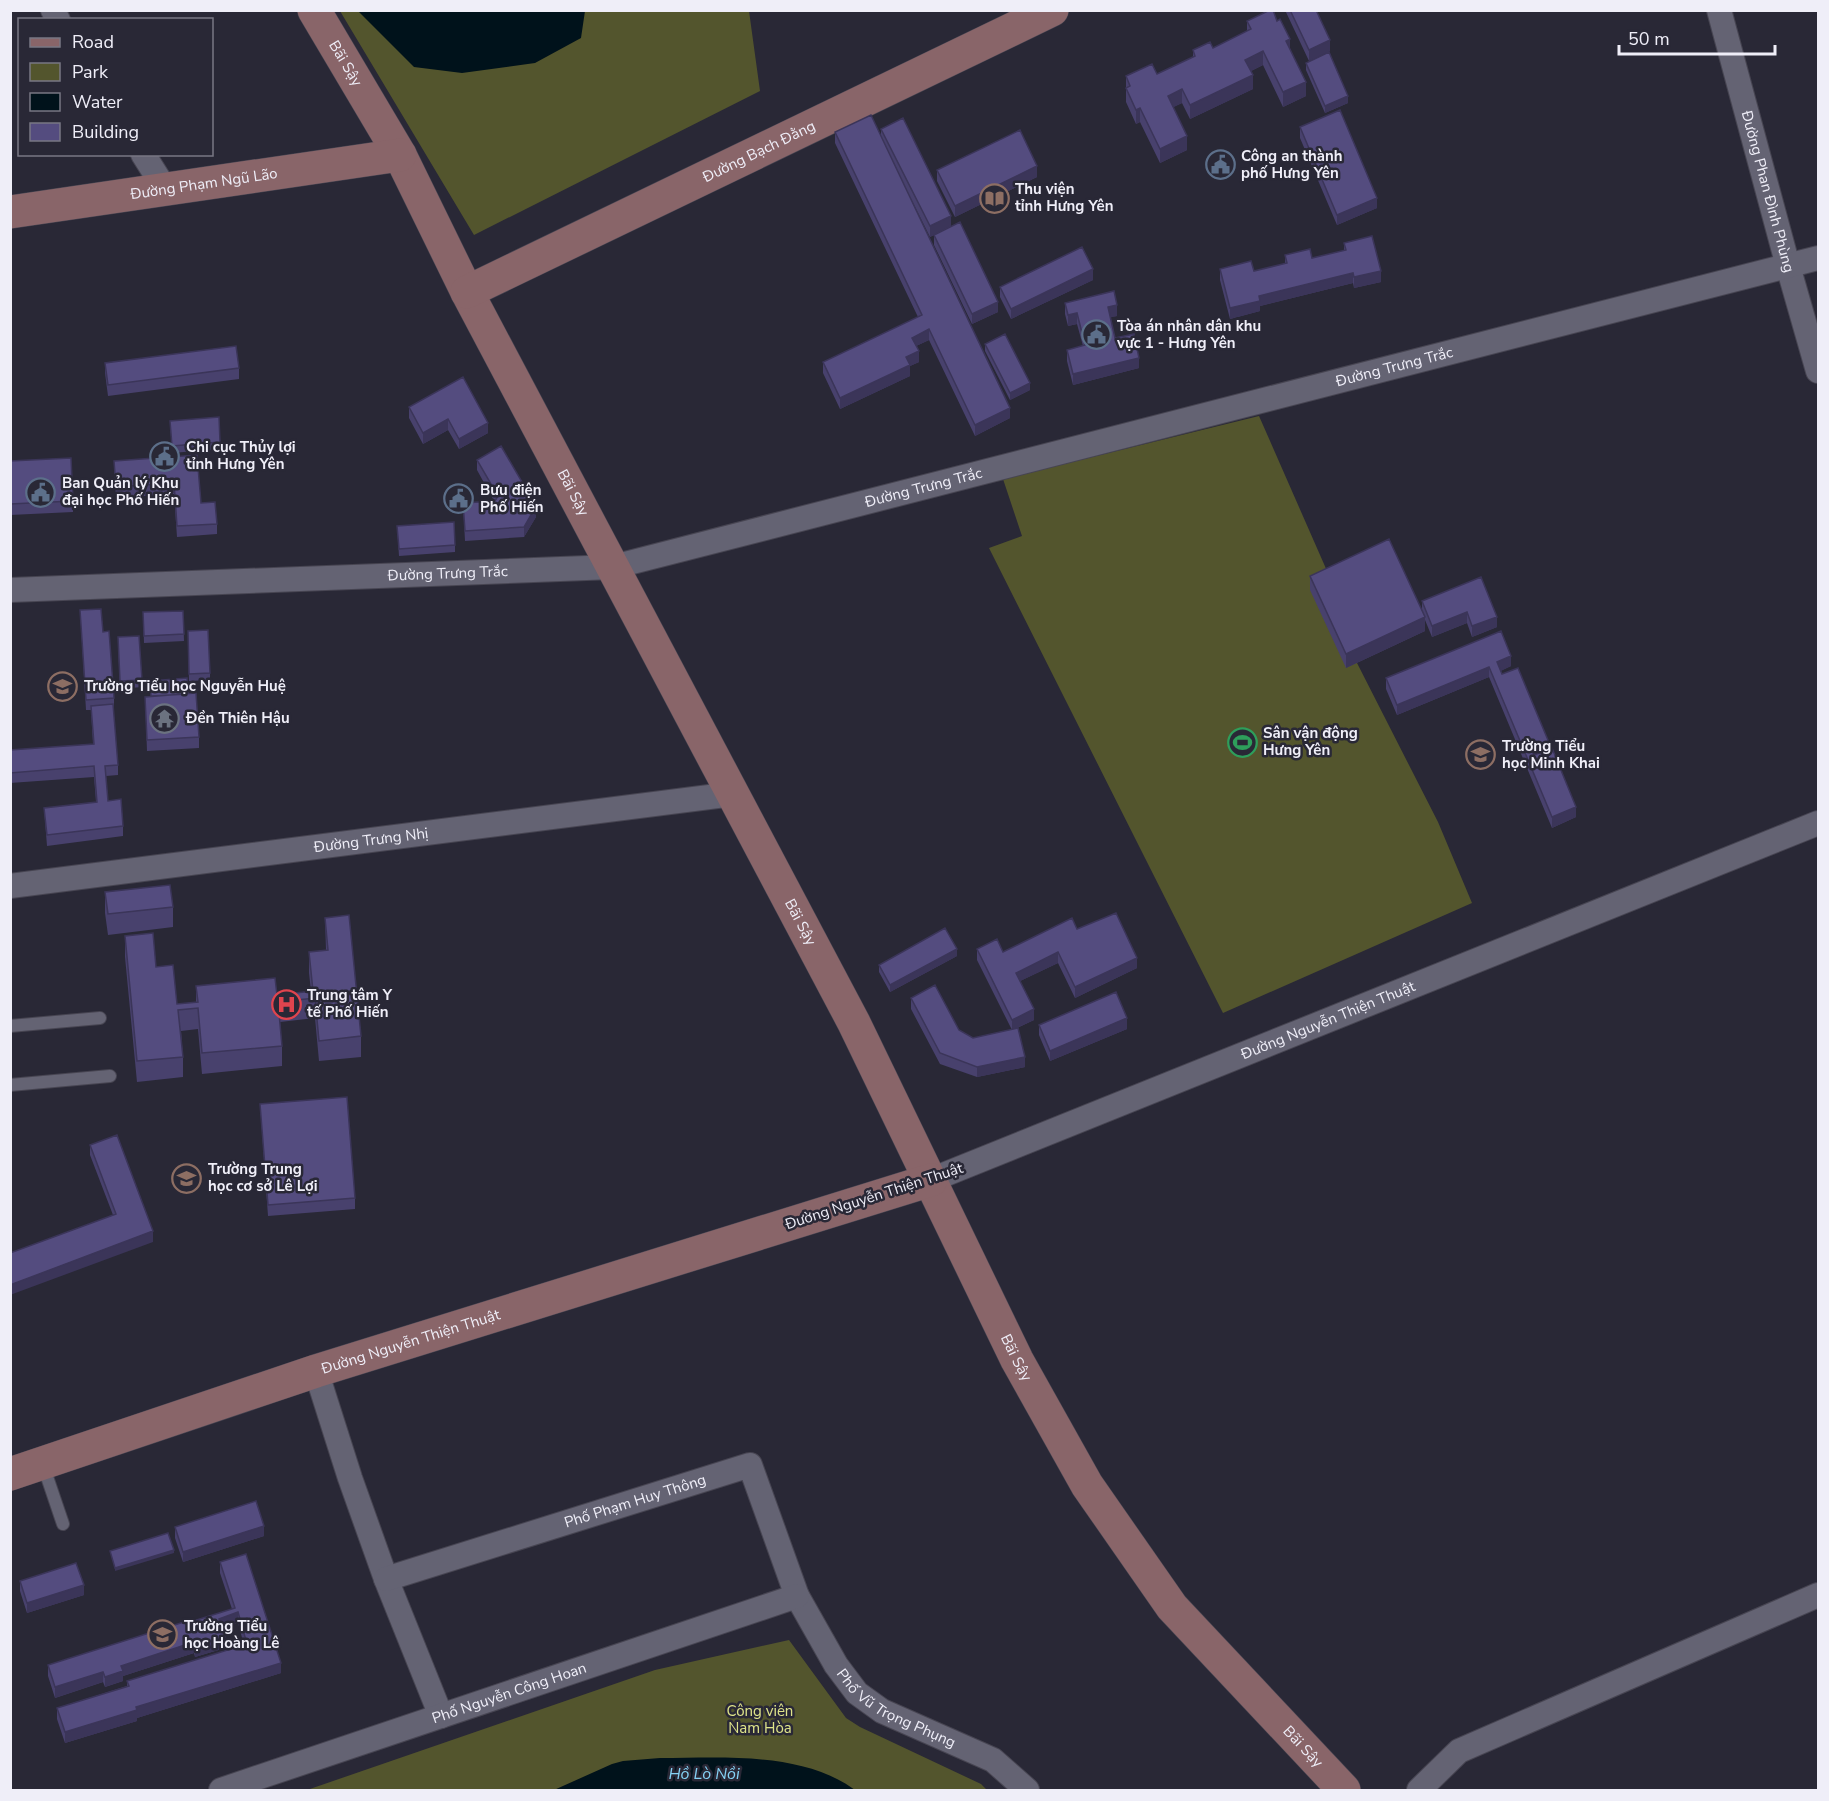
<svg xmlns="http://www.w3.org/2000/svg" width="1829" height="1801" viewBox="0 0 1829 1801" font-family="'Nunito Sans',sans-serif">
<rect width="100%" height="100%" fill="#292836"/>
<path fill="#53552d" d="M 340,11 L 749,11 L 760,91 L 474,235 Z
M 1259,416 L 1331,580 L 1357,663 L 1438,822 L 1472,903 L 1223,1013 L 989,548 L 1022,536 L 1003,479 Z
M 789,1640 L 846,1718 L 860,1727 L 981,1784 L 987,1790 L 307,1790 L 655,1670 Z"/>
<path fill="#00121b" d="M 358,11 L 585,11 L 581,38 L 535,63 L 462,73 L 414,67 Z
M 660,1758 C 723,1758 802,1751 855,1790 L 554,1790 L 612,1764 L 623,1761 Z"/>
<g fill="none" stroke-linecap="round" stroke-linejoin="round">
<defs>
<path id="lane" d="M 10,1026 L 100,1018
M 10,1085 L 110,1076
M 43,1465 L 63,1524"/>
<g id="street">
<path d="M 53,10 L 58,20"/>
<path id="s1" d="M 1719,10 L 1788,266 L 1818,371"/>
<path d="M 143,154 L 165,189"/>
<path id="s2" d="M 10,590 L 613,567 L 1818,258"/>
<path id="s3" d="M 10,886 L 733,794"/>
<path id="s4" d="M 931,1180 L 1818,823"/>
<path d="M 316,1371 L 350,1478 L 386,1579 L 441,1716"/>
<path id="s5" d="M 386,1579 L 750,1465 L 797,1596 L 836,1665 L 857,1693 L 882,1711 L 993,1760 L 1027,1790"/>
<path id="s6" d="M 221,1790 L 797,1596"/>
<path d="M 1419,1790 L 1459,1751 L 1818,1595"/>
</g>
<g id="secondary">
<path id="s7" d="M 314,10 L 400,155 L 467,292 L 854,1023 L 1017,1360 L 1087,1485 L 1172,1607 L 1344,1790"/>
<path id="s8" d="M 10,212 L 400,155"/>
<path id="s9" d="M 467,292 L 1052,10"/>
<path id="s10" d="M 10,1474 L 316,1371 L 931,1180"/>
</g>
</defs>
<use href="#lane" stroke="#474552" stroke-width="14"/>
<use href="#street" stroke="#474552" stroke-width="26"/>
<use href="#secondary" stroke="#474552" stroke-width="34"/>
<use href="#lane" stroke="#646373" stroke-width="12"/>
<use href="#street" stroke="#646373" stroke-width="24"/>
<use href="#secondary" stroke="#896569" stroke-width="33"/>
</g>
<path fill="#48416d" d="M 1285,10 L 1316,10 L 1330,51 L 1309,61 Z
M 1247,21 L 1290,49 L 1306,96 L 1283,107 L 1263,65 L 1251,71 L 1253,89 L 1190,119 L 1182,103 L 1173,107 L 1187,150 L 1160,163 L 1140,122 L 1136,124 L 1126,102 L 1126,76 L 1157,74 L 1193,57 L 1193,50 L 1213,48 L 1247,31 Z
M 1306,63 L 1348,103 L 1325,113 L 1306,70 Z
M 1300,127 L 1377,208 L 1337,225 L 1300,138 Z
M 881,129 L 951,226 L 998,312 L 972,324 L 934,245 L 934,235 L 930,237 L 908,193 L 1010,418 L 975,436 L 929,340 L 916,346 L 919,362 L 910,366 L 910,376 L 840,409 L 823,373 L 823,362 L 918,317 L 835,143 L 835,132 L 881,137 Z
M 937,170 L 1037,177 L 955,217 L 937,181 Z
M 1344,243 L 1381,282 L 1354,288 L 1353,283 L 1260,306 L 1260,311 L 1230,319 L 1220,280 L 1220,269 L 1254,271 L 1285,264 L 1285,255 L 1312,258 L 1344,251 Z
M 1093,280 L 1011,319 L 1000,297 L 1000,287 Z
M 1065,303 L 1117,316 L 1110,317 L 1115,338 L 1139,368 L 1073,385 L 1067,361 L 1067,350 L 1083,346 L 1077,324 L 1068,326 L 1065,314 Z
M 985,344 L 1030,390 L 1010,400 L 985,351 Z
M 105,363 L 239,368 L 239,379 L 108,396 L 105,373 Z
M 409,407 L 488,433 L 459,449 L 448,430 L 423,444 L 409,418 Z
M 170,421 L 220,442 L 220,449 L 172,453 Z
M 197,455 L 201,503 L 217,524 L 217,534 L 177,537 L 174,494 L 116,498 L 114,461 Z
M 477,460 L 536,517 L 524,537 L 465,541 L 463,503 L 494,501 L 477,470 Z
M 10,461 L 73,501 L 73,512 L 10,515 Z
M 397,526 L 455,545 L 455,552 L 399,556 Z
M 1310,576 L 1422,609 L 1422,601 L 1481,577 L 1497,627 L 1472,637 L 1467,623 L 1432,637 L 1425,620 L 1425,631 L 1346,668 L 1310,590 Z
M 80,610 L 103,632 L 114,698 L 114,708 L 113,708 L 118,765 L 118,775 L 106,776 L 108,801 L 123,826 L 123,836 L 47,846 L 44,808 L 96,802 L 94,777 L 10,783 L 10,750 L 93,744 L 91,710 L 86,710 Z
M 183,611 L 184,641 L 144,643 L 143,612 Z
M 188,631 L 210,673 L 210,680 L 189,681 Z
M 1501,631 L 1511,666 L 1500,671 L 1502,674 L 1550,749 L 1576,817 L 1552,828 L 1489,677 L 1397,715 L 1386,689 L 1386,678 Z
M 118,644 L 142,680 L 142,687 L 120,689 Z
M 150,681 L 188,694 L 199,737 L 199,748 L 147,751 L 145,697 L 151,696 Z
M 105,892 L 173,907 L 173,927 L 108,935 L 105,913 Z
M 325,918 L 361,1036 L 361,1057 L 319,1061 L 315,1018 L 280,1022 L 282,1046 L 282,1066 L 202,1074 L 198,1029 L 181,1031 L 183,1057 L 183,1077 L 137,1082 L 125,957 L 125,936 L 156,967 L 177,1004 L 196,1002 L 196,986 L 277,995 L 311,991 L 309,973 L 309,952 L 326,950 Z
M 1077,929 L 1137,968 L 1075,998 L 1058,963 L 1020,981 L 1034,1020 L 1015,1029 L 1025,1067 L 977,1077 L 940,1064 L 911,1009 L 911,998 L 959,1030 L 973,1038 L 1012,1030 L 977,960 L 977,949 L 1003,952 Z
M 957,956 L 890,992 L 879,972 L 879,965 Z
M 1039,1025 L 1127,1029 L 1050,1061 L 1039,1035 Z
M 260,1104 L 355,1198 L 355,1209 L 268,1216 Z
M 90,1145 L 153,1242 L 113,1215 L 90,1155 Z
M 175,1527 L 264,1536 L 183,1562 L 175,1538 Z
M 220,1562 L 281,1673 L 137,1718 L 137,1721 L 65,1743 L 57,1719 L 57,1708 L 127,1686 L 127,1681 L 244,1645 L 238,1623 L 222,1628 L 225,1648 L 195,1657 L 194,1653 L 123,1676 L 123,1681 L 105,1687 L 103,1682 L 55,1698 L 48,1676 L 48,1665 L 232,1609 L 220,1573 Z
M 20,1581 L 84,1595 L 27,1613 L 20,1591 Z"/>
<path fill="#3b3559" d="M 1290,39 L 1290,53 L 1286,41 Z
M 1330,40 L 1330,51 L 1309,61 L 1309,50 Z
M 1263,51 L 1263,65 L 1245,74 L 1245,60 Z
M 1253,75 L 1253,89 L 1190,119 L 1190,105 Z
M 1306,82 L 1306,96 L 1283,107 L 1283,92 Z
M 1182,89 L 1182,103 L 1168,110 L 1168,96 Z
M 1348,96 L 1348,103 L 1325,113 L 1325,106 Z
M 1140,108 L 1140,122 L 1136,124 L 1136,110 Z
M 1187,136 L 1187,150 L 1160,163 L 1160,149 Z
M 1037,166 L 1037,177 L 955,217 L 955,206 Z
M 1377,198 L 1377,208 L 1337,225 L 1337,215 Z
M 951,216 L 951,226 L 930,237 L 930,226 Z
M 1093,269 L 1093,280 L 1011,319 L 1011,309 Z
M 1381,271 L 1381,282 L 1354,288 L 1354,277 Z
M 1353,273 L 1353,283 L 1260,306 L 1260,311 L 1230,319 L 1230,308 L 1259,296 Z
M 998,302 L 998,312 L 972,324 L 972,314 Z
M 1117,305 L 1117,316 L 1108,318 L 1108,307 Z
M 1077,313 L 1077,324 L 1068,326 L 1068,315 Z
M 929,329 L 929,340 L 912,348 L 912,338 Z
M 919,351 L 919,362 L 910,366 L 910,376 L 840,409 L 840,398 L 906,357 Z
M 1139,358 L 1139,368 L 1073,385 L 1073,374 Z
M 1030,383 L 1030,390 L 1010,400 L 1010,393 Z
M 1010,408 L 1010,418 L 975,436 L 975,425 Z
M 448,419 L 448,430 L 423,444 L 423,433 Z
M 488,423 L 488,433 L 459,449 L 459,439 Z
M 536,506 L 536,517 L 524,537 L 524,527 Z
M 1467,612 L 1467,623 L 1432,637 L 1432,626 Z
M 1425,617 L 1425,631 L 1346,668 L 1346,654 Z
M 1497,617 L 1497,627 L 1472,637 L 1472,626 Z
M 1511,656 L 1511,666 L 1497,673 L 1497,662 Z
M 1489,667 L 1489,677 L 1397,715 L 1397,705 Z
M 1550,745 L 1550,756 L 1533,763 L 1533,753 Z
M 1576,807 L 1576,817 L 1552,828 L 1552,817 Z
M 957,949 L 957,956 L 890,992 L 890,985 Z
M 1058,952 L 1058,963 L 1016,983 L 1016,973 Z
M 1137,958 L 1137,968 L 1075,998 L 1075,987 Z
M 1034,1009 L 1034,1020 L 1012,1030 L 1012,1020 Z
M 1127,1018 L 1127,1029 L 1050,1061 L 1050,1051 Z
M 1025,1057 L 1025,1067 L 977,1077 L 977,1067 Z
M 153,1231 L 153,1242 L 10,1295 L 10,1285 Z
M 264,1526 L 264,1536 L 183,1562 L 183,1552 Z
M 174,1550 L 174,1553 L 115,1571 L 115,1568 Z
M 84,1585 L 84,1595 L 27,1613 L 27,1603 Z
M 238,1612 L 238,1623 L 219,1629 L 219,1619 Z
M 225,1637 L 225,1648 L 195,1657 L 195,1647 Z
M 194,1642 L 194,1653 L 123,1676 L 123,1681 L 105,1687 L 105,1677 L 121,1666 Z
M 281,1663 L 281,1673 L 137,1718 L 137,1721 L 65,1743 L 65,1732 L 136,1707 Z
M 103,1672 L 103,1682 L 55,1698 L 55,1687 Z"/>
<path fill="#544c7f" stroke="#3b3559" stroke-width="1.5" d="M 1270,10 L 1273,10 L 1277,21 L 1280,19 L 1290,39 L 1286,41 L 1306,82 L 1283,92 L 1263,51 L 1245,60 L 1253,75 L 1190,105 L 1182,89 L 1168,96 L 1187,136 L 1160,149 L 1140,108 L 1136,110 L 1126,88 L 1130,86 L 1126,76 L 1152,64 L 1157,74 L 1195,56 L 1193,50 L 1210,42 L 1213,48 L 1251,29 L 1247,21 Z
M 1290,10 L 1316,10 L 1330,40 L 1309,50 Z
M 1329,52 L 1348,96 L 1325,106 L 1306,63 Z
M 1340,110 L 1377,198 L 1337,215 L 1300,127 Z
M 871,115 L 1010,408 L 975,425 L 929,329 L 912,338 L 919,351 L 906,357 L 910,365 L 840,398 L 823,362 L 922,315 L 835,132 Z
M 903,118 L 951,216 L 930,226 L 881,129 Z
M 1020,130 L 1037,166 L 955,206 L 937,170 Z
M 960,222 L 998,302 L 972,314 L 934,235 Z
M 1372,236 L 1381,271 L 1354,277 L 1353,273 L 1259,296 L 1260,301 L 1230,308 L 1220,269 L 1251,261 L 1254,271 L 1287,263 L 1285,255 L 1310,249 L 1312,258 L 1346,250 L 1344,243 Z
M 1082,247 L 1093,269 L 1011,309 L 1000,287 Z
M 1114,291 L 1117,305 L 1108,307 L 1115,338 L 1134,334 L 1139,358 L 1073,374 L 1067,350 L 1085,345 L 1077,313 L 1068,315 L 1065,303 Z
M 1005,334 L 1030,383 L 1010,393 L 985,344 Z
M 236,346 L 239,368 L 108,385 L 105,363 Z
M 463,377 L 488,423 L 459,439 L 448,419 L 423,433 L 409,407 Z
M 219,417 L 220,442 L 172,446 L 170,421 Z
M 501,446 L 536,506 L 524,527 L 465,531 L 463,503 L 495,501 L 498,496 L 477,460 Z
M 197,455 L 201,503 L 215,502 L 217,524 L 177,526 L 174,483 L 116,487 L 114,461 Z
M 71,458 L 73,501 L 10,504 L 10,461 Z
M 454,522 L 455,545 L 399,549 L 397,526 Z
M 1389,539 L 1425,617 L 1346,654 L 1310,576 Z
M 1481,577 L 1497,617 L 1472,626 L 1467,612 L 1432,626 L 1422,601 Z
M 101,609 L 103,632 L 109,631 L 114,698 L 86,700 L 80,610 Z
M 183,611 L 184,634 L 144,636 L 143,612 Z
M 208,630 L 210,673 L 189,674 L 188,631 Z
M 1501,631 L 1511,656 L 1497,662 L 1502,674 L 1518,668 L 1550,745 L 1533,753 L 1534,755 L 1552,748 L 1576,807 L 1552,817 L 1489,667 L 1397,705 L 1386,678 Z
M 139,636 L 142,680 L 120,681 L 118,637 Z
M 187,678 L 188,694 L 151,696 L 150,681 Z
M 196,693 L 199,737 L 147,740 L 145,697 Z
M 113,704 L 118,765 L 105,766 L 108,801 L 121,799 L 123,826 L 47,835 L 44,808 L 97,802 L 94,766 L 10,773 L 10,750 L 94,744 L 91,706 Z
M 170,885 L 173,907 L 108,914 L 105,892 Z
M 1116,913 L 1137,958 L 1075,987 L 1058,952 L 1016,973 L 1034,1009 L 1012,1020 L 977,949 L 997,939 L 1003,952 L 1072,918 L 1077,929 Z
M 349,915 L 361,1036 L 319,1041 L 315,998 L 278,1002 L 282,1046 L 202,1053 L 198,1008 L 178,1010 L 183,1057 L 137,1061 L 125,936 L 153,933 L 156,967 L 173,965 L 177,1004 L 198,1002 L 196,986 L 275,978 L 277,995 L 313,991 L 309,952 L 328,950 L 325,918 Z
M 945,928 L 957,949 L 890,985 L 879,965 Z
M 935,985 L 959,1030 L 973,1038 L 1018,1028 L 1025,1057 L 977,1067 L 940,1053 L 911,998 Z
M 1116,992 L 1127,1018 L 1050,1051 L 1039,1025 Z
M 347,1097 L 355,1198 L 268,1205 L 260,1104 Z
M 117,1135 L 153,1231 L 10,1285 L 10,1253 L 116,1214 L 90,1145 Z
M 256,1501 L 264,1526 L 183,1552 L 175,1527 Z
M 168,1533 L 174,1550 L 115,1568 L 110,1551 Z
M 246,1554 L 281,1663 L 136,1707 L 137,1710 L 65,1732 L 57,1708 L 129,1686 L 127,1681 L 247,1644 L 238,1612 L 219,1619 L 225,1637 L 195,1647 L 194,1642 L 121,1666 L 123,1671 L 105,1677 L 103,1672 L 55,1687 L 48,1665 L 187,1621 L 187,1623 L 235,1608 L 220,1562 Z
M 76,1563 L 84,1585 L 27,1603 L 20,1581 Z"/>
<defs>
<symbol id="civic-ring" viewBox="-11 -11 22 22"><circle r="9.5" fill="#292836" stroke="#5c6f8a" stroke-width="1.5"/><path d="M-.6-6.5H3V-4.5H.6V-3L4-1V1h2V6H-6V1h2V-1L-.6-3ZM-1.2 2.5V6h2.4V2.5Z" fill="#5c6f8a"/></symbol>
<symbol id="library-ring" viewBox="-11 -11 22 22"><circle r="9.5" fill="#292836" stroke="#8d6e63" stroke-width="1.5"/><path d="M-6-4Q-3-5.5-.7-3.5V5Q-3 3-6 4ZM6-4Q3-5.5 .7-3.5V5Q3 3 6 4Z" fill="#8d6e63"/></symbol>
<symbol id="school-ring" viewBox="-11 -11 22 22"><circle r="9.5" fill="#292836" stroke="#8d6e63" stroke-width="1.5"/><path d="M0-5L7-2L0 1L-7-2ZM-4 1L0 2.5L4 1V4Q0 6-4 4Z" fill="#8d6e63"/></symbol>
<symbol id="temple-ring" viewBox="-11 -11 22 22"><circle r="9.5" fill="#292836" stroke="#6b7280" stroke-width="1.5"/><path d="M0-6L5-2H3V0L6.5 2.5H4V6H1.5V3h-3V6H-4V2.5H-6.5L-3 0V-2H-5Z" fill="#6b7280"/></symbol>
<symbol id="stadium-ring" viewBox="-11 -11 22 22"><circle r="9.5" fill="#292836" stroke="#2e9e5b" stroke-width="1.5"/><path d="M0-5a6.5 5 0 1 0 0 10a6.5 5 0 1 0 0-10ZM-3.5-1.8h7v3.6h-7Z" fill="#2e9e5b"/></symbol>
<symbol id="hospital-ring" viewBox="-11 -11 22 22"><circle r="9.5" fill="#292836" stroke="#e0444e" stroke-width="1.5"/><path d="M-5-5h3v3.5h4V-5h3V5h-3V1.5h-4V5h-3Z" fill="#e0444e"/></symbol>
</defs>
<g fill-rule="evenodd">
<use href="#civic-ring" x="1204" y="148" width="33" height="33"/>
<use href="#library-ring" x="978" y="182" width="33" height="33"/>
<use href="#civic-ring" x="1080" y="318" width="33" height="33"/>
<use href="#civic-ring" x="148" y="440" width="33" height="33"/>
<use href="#civic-ring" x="24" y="476" width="33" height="33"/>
<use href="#civic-ring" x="442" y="482" width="33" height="33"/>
<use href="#school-ring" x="46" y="670" width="33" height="33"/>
<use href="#temple-ring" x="148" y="702" width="33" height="33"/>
<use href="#stadium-ring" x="1226" y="726" width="33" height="33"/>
<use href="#school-ring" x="1464" y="738" width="33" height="33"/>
<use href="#hospital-ring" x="270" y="988" width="33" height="33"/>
<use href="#school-ring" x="170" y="1162" width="33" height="33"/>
<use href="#school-ring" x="146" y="1618" width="33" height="33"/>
</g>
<g text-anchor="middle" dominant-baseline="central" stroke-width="5" stroke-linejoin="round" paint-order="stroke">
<g font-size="15" fill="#efeef8" stroke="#292836">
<text stroke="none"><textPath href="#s7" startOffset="62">Bãi Sậy</textPath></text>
<text stroke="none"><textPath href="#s9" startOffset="324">Đường Bạch Đằng</textPath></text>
<text stroke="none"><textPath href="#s8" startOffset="196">Đường Phạm Ngũ Lão</textPath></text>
<text stroke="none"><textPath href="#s1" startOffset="188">Đường Phan Đình Phùng</textPath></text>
<text stroke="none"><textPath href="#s2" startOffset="1410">Đường Trưng Trắc</textPath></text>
<text stroke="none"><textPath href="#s2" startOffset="924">Đường Trưng Trắc</textPath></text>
<text stroke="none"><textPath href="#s7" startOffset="548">Bãi Sậy</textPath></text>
<text stroke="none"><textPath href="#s2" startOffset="438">Đường Trưng Trắc</textPath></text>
<text stroke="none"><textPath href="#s3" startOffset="364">Đường Trưng Nhị</textPath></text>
<text stroke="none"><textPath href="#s7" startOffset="1034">Bãi Sậy</textPath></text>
<text stroke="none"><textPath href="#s4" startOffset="428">Đường Nguyễn Thiện Thuật</textPath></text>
<text transform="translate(874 1196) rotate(-18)">Đường Nguyễn Thiện Thuật</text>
<text stroke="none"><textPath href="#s10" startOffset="422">Đường Nguyễn Thiện Thuật</textPath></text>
<text stroke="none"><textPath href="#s7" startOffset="1520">Bãi Sậy</textPath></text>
<text stroke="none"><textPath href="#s5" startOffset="261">Phố Phạm Huy Thông</textPath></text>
<text stroke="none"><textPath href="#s6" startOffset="304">Phố Nguyễn Công Hoan</textPath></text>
<text stroke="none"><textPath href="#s5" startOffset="676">Phố Vũ Trọng Phụng</textPath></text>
<text stroke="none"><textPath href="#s7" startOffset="2006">Bãi Sậy</textPath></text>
</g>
<g font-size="15" font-weight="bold" fill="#efeef8" stroke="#292836" text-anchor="start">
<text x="1241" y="156">Công an thành<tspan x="1241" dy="17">phố Hưng Yên</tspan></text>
<text x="1015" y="189">Thu viện<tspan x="1015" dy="17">tỉnh Hưng Yên</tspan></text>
<text x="1117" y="326">Tòa án nhân dân khu<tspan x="1117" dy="17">vực 1 - Hưng Yên</tspan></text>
<text x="186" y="447">Chi cục Thủy lợi<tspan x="186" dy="17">tỉnh Hưng Yên</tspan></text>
<text x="62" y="483">Ban Quản lý Khu<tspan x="62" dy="17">đại học Phố Hiến</tspan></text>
<text x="480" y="490">Bưu điện<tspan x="480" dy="17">Phố Hiến</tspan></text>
<text x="84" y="686">Trường Tiểu học Nguyễn Huệ</text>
<text x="186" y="718">Đền Thiên Hậu</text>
<text x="1263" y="733">Sân vận động<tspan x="1263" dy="17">Hưng Yên</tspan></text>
<text x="1502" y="746">Trường Tiểu<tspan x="1502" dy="17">học Minh Khai</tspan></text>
<text x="307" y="995">Trung tâm Y<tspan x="307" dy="17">tế Phố Hiến</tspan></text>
<text x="208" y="1169">Trường Trung<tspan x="208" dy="17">học cơ sở Lê Lợi</tspan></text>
<text x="184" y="1626">Trường Tiểu<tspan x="184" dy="17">học Hoàng Lê</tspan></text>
</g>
<g font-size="15" fill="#dfe48a" stroke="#292836">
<text x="760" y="1711">Công viên<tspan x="760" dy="17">Nam Hòa</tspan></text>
</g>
<g font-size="16" font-style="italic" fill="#85d2f5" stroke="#292836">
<text x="704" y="1774">Hồ Lò Nồi</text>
</g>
</g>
<rect width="1829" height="1801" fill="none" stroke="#efeef8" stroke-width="24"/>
<rect x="18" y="18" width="195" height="138" fill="#292836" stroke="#787784" stroke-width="1.5"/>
<rect x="30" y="38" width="30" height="9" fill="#896569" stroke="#787784" stroke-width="1.5"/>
<text x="72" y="48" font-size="18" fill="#efeef8">Road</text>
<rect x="30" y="63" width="30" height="18" fill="#53552d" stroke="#787784" stroke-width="1.5"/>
<text x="72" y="78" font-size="18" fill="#efeef8">Park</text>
<rect x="30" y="93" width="30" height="18" fill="#00121b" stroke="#787784" stroke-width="1.5"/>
<text x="72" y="108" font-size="18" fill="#efeef8">Water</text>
<rect x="30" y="123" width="30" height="18" fill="#544c7f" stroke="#787784" stroke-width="1.5"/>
<text x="72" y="138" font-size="18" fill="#efeef8">Building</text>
<path d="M1619 45v9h156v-9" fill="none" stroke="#efeef8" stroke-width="3"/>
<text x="1628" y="45" font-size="18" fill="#efeef8" stroke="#292836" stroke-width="4.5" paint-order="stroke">50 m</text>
</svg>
